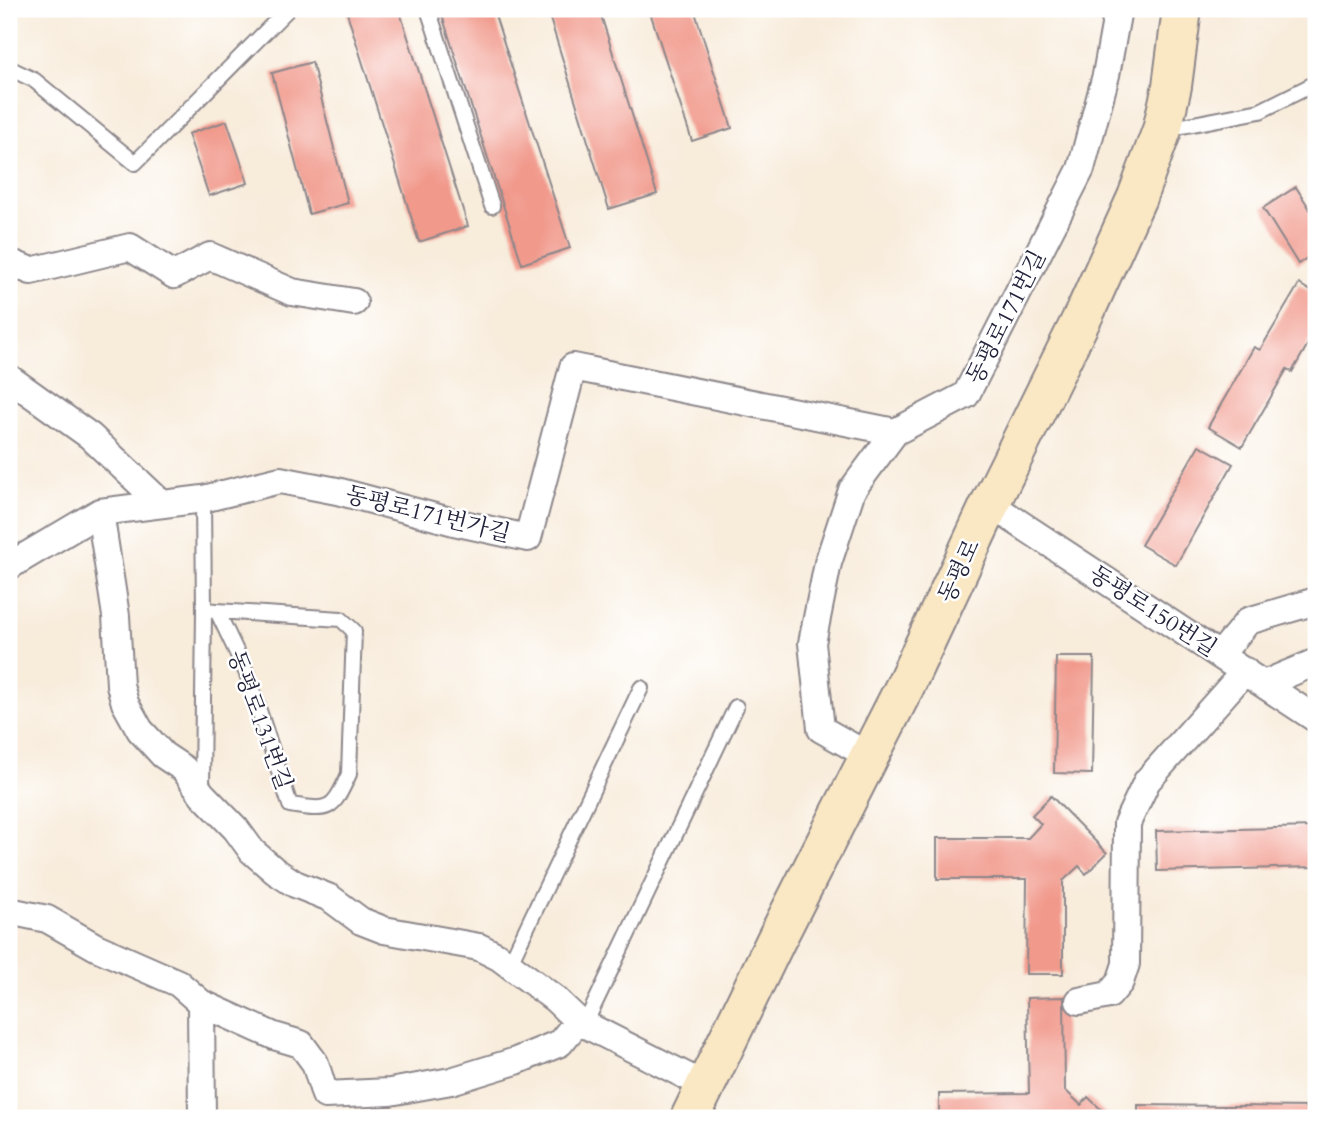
<svg xmlns="http://www.w3.org/2000/svg" width="1325" height="1127" viewBox="0 0 1325 1127" font-family="Cardo,'Noto Serif KR',serif">
<rect width="100%" height="100%" fill="#fff"/>
<filter id="ink" filterUnits="userSpaceOnUse"><feTurbulence type="fractalNoise" baseFrequency=".0143" numOctaves="2"/><feDisplacementMap in="SourceGraphic" scale="14" xChannelSelector="R" yChannelSelector="G"/><feConvolveMatrix kernelMatrix="1 2 1 2 8 2 1 2 1" color-interpolation-filters="sRGB"/></filter>
<filter id="wash" filterUnits="userSpaceOnUse"><feTurbulence type="fractalNoise" baseFrequency=".00686" numOctaves="4" result="noise"/><feDisplacementMap in="SourceGraphic" scale="28" xChannelSelector="R" yChannelSelector="G"/><feGaussianBlur stdDeviation="1.57" result="paint"/><feColorMatrix in="noise" values="0 0 0 0 0 0 0 0 0 0 0 0 0 0 0 0 0 1.4 0 .05"/><feComposite in="paint" operator="in"/></filter>
<g filter="url(#wash)">
<rect width="100%" height="100%" fill="#f8ecdb"/>
<g id="blocks">
<path fill="#f1998b" d="M 359,9 L 399,9 L 468,226 L 419,242 L 347,13 Z
M 440,9 L 493,9 L 570,248 L 522,264 Z
M 547,9 L 599,9 L 657,194 L 609,209 Z
M 649,9 L 694,9 L 732,128 L 692,141 Z
M 312,62 L 348,203 L 309,214 L 272,73 Z
M 227,121 L 248,183 L 209,196 L 188,134 Z
M 1296,187 L 1316,219 L 1316,252 L 1298,264 L 1263,208 Z
M 1299,284 L 1316,294 L 1316,330 L 1292,372 L 1287,369 L 1242,447 L 1208,427 L 1254,347 L 1260,350 Z
M 1199,445 L 1233,464 L 1176,565 L 1141,545 Z
M 1056,657 L 1094,657 L 1092,774 L 1054,773 Z
M 1051,796 L 1107,853 L 1086,874 L 1079,866 L 1063,881 L 1063,974 L 1026,974 L 1027,879 L 937,879 L 937,838 L 1028,838 L 1041,824 L 1032,815 Z
M 1316,827 L 1316,867 L 1157,871 L 1156,831 Z
M 1064,997 L 1065,1090 L 1081,1105 L 1088,1097 L 1110,1118 L 939,1118 L 939,1094 L 1029,1093 L 1027,998 Z
M 1138,1105 L 1316,1107 L 1316,1118 L 1138,1118 Z"/>
</g>
</g>
<g filter="url(#ink)">
<use href="#blocks" fill-opacity="0" stroke="#8d878b" stroke-width="2"/>
<g fill="none" stroke-linecap="round" stroke-linejoin="round">
<defs>
<path id="lane" d="M 428,9 L 492,206
M 9,68 L 34,80 L 135,163 L 288,9
M 1167,129 L 1260,111 L 1316,83
M 204,610 L 217,611 L 341,619 L 354,631 L 349,774 C 332,812 329,811 290,805 L 247,674 L 217,611
M 202,788 L 204,610 L 203,499
M 509,965 L 641,688
M 585,1024 L 736,707"/>
<path id="street" d="M 9,262 L 31,271 L 130,247 L 174,275 L 210,256 L 292,292 L 354,302
M 9,378 L 90,436 L 162,504
M 990,504 L 1316,719
M 100,512 L 116,616 L 120,685 L 125,703 L 140,730 L 163,755 L 184,769 L 202,794 L 236,829 L 252,851 L 275,871 L 295,884 L 330,898 L 361,921 L 384,930 L 479,947 L 499,957 L 555,999 L 578,1021 L 706,1086
M 9,566 L 100,512 L 203,499 L 280,480 L 337,491 L 454,522 L 528,538 L 573,367 L 895,432
M 1220,655 L 1248,621 L 1316,601
M 1264,684 L 1316,662
M 869,756 L 821,729 L 812,643 L 828,563 L 852,490 L 895,432 L 966,395 L 1081,169 L 1106,75 L 1118,9
M 9,911 L 47,919 L 96,947 L 178,983 L 201,1003 L 274,1036 L 301,1044 L 315,1063 L 325,1095 L 390,1092 L 451,1081 L 516,1061 L 560,1043 L 578,1021
M 1079,1001 L 1109,995 L 1120,982 L 1126,964 L 1127,823 L 1147,781 L 1245,671
M 201,1003 L 202,1118"/>
<path id="secondary" d="M 690,1118 L 775,942 L 905,686 L 990,504 L 1086,310 L 1137,197 L 1162,130 L 1172,86 L 1182,9"/>
</defs>
<use href="#lane" stroke="#8d878b" stroke-width="18"/>
<use href="#street" stroke="#8d878b" stroke-width="30"/>
<use href="#secondary" stroke="#8d878b" stroke-width="42"/>
<use href="#lane" stroke="#fff" stroke-width="14"/>
<use href="#street" stroke="#fff" stroke-width="26"/>
<use href="#secondary" stroke="#fae7c3" stroke-width="38"/>
</g>
</g>
<g text-anchor="middle" dominant-baseline="central" stroke-width="5" stroke-linejoin="round" paint-order="stroke">
<g font-size="23" fill="#22223b" stroke="#fff">
<text transform="translate(1006 317) rotate(-63)">동평로171번길</text>
<text transform="translate(428 514) rotate(14)">동평로171번가길</text>
<text transform="translate(959 571) rotate(-65)">동평로</text>
<text transform="translate(1153 611) rotate(33)">동평로150번길</text>
<text transform="translate(260 720) rotate(70)">동평로131번길</text>
</g>
</g>
<rect width="1325" height="1127" fill="none" stroke="#fff" stroke-width="35"/>
</svg>
